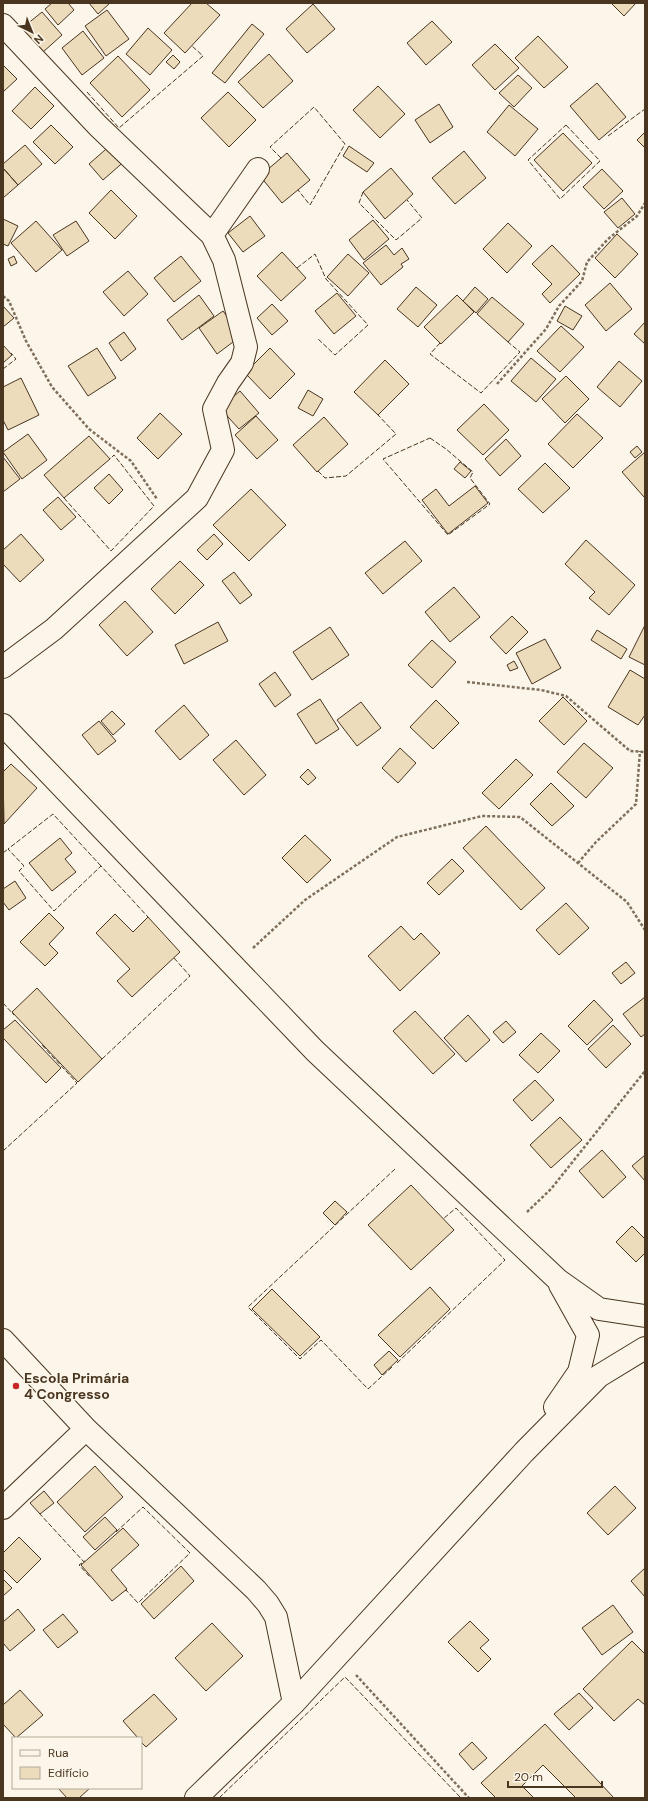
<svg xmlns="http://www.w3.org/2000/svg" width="648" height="1801" viewBox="0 0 648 1801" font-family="'DM Sans',sans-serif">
<rect width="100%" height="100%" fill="#fbf6e9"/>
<path fill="#ecdcbc" stroke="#4a3520" d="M 52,3 L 68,3 L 74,10 L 58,25 L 45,9 Z
M 89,3 L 110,3 L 98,14 Z
M 192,3 L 206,3 L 220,15 L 185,53 L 164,33 Z
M 611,3 L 636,3 L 624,16 Z
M 313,4 L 335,29 L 307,53 L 286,29 Z
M 107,10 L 129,39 L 106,56 L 85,26 Z
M 42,12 L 62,35 L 42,53 L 21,29 Z
M 432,21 L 452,42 L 426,65 L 407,43 Z
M 252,24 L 264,34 L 225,83 L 212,73 Z
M 148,28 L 172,50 L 150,75 L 126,54 Z
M 83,31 L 104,58 L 82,75 L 62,48 Z
M 538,36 L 568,67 L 544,88 L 515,58 Z
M 495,44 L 519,68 L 495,90 L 472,65 Z
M 269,54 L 293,81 L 263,108 L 238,82 Z
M 173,55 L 180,62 L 174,69 L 166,62 Z
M 118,56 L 150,90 L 122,117 L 90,83 Z
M 3,65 L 17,79 L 3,92 Z
M 518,75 L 532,88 L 514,107 L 499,93 Z
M 597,83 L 626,117 L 599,140 L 570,106 Z
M 378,86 L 405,114 L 380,138 L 353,110 Z
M 35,87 L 54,106 L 31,129 L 12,111 Z
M 228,92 L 256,120 L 229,147 L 201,118 Z
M 439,104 L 453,127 L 430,143 L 415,120 Z
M 509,105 L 538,129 L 515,156 L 487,132 Z
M 51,125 L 73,147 L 55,164 L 33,142 Z
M 645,132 L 645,148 L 637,140 Z
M 563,133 L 592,163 L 563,191 L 534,160 Z
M 113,143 L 127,159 L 103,180 L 89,164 Z
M 25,145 L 42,164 L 18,185 L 3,168 L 3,164 Z
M 349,146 L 374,163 L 367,172 L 343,156 Z
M 464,151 L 486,178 L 455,204 L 432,178 Z
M 287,153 L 310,180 L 282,203 L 260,176 Z
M 3,168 L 18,185 L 3,198 Z
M 391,168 L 413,194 L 385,219 L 363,192 Z
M 602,169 L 623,191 L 604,209 L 583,187 Z
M 111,190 L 137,216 L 115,239 L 89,213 Z
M 622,198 L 635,214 L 618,228 L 604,212 Z
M 250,216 L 265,236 L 243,252 L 228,233 Z
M 3,219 L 18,226 L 8,246 L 3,244 Z
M 373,220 L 389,239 L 364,260 L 349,240 Z
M 36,221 L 62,250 L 36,272 L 11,243 Z
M 76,221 L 89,241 L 67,256 L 53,235 Z
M 508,223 L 532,246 L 507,273 L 483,249 Z
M 617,234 L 638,254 L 615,278 L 595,258 Z
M 386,245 L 394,255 L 402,248 L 409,259 L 401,264 L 403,267 L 381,285 L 363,263 Z
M 552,245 L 580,274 L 550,303 L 542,294 L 552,284 L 532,264 Z
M 282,252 L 306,278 L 281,301 L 257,276 Z
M 348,254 L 369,273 L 348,296 L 327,277 Z
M 14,256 L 17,263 L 11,266 L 8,259 Z
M 181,256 L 201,281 L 174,302 L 154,278 Z
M 128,271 L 148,294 L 124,316 L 103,292 Z
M 610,283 L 632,309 L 606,331 L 585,305 Z
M 416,287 L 437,305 L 418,327 L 397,309 Z
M 475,287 L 488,299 L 476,313 L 463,301 Z
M 337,293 L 356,316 L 334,334 L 315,311 Z
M 199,295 L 214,316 L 182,340 L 167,320 Z
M 457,295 L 474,312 L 441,344 L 424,327 Z
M 492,297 L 524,324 L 508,342 L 477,314 Z
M 272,304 L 288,321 L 272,335 L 257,318 Z
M 3,306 L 14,318 L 3,327 Z
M 565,306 L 582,316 L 573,330 L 557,321 Z
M 223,311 L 241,336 L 217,354 L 199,328 Z
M 645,322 L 645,344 L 634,334 Z
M 561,326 L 584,347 L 560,372 L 537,351 Z
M 124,332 L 136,349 L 121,361 L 109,343 Z
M 3,345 L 12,355 L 3,363 Z
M 97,348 L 116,378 L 88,396 L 68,366 Z
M 270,348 L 295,374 L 270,399 L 245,373 Z
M 531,358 L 556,379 L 536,402 L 511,381 Z
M 385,360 L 409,384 L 378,415 L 354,392 Z
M 619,361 L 642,381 L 620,407 L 597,387 Z
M 566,376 L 589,399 L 565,423 L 542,399 Z
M 21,378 L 39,415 L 8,430 L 3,420 L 3,387 Z
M 308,390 L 323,399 L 313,416 L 298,408 Z
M 240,391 L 259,413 L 239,429 L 220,408 Z
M 484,404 L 509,430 L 483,455 L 457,430 Z
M 160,413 L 182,434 L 158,459 L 137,438 Z
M 577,414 L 603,438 L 573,468 L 548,444 Z
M 256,416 L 278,440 L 257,459 L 235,435 Z
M 324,417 L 348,444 L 317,472 L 293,445 Z
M 28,434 L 47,460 L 22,479 L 3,452 Z
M 89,436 L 110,459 L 64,498 L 44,475 Z
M 506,439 L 521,456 L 500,476 L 485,459 Z
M 637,446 L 642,452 L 635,458 L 630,452 Z
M 645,452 L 645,496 L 644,497 L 622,472 Z
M 3,457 L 20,479 L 3,492 Z
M 460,462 L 471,471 L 465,478 L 454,469 Z
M 545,463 L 570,488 L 543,513 L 518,489 Z
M 109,474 L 123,490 L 109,504 L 94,488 Z
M 475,486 L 488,503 L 448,534 L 422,500 L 436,489 L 449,506 Z
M 251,489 L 286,525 L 249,561 L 213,525 Z
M 58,497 L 76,517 L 61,530 L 43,510 Z
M 21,534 L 44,560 L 20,582 L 3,564 L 3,550 Z
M 214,534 L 223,544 L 207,560 L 197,550 Z
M 586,540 L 635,585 L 609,615 L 589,598 L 595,592 L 565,564 Z
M 405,541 L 422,561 L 383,594 L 365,573 Z
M 180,561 L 204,585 L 175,614 L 151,589 Z
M 234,572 L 252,595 L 240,604 L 222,581 Z
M 454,587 L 480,617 L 450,642 L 425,612 Z
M 125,601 L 153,632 L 127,656 L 99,625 Z
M 512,616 L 528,632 L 506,654 L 490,637 Z
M 218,622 L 228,641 L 184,664 L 175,645 Z
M 645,625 L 645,665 L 629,657 Z
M 330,627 L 349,655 L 312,680 L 293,652 Z
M 597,630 L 627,649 L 621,659 L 591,640 Z
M 545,639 L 561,668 L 532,684 L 516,653 Z
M 432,640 L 456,662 L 432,688 L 408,665 Z
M 514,661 L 518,668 L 510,671 L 507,665 Z
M 630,670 L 645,679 L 645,715 L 638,725 L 608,707 Z
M 275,672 L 291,695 L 275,707 L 259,684 Z
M 563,697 L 587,721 L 564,745 L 539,721 Z
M 320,699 L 339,729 L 316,744 L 297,714 Z
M 436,700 L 459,723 L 433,749 L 410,727 Z
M 361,702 L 381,728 L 357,746 L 337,720 Z
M 184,705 L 209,735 L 180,760 L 155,731 Z
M 112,711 L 125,724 L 113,735 L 101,721 Z
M 99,721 L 116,741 L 98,755 L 82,735 Z
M 236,740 L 266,775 L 244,795 L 213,760 Z
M 584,743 L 613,768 L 586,798 L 557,772 Z
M 400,748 L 416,763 L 398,783 L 382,768 Z
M 516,759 L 533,775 L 499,809 L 482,793 Z
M 11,764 L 37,788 L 4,824 L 3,772 Z
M 308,769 L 316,778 L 308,785 L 300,777 Z
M 551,783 L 574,806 L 552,826 L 530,804 Z
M 486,826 L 545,888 L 521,910 L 463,848 Z
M 305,835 L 331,860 L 307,883 L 282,858 Z
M 60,838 L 72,853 L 65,859 L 76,872 L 52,891 L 29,863 Z
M 452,859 L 464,871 L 439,895 L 427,883 Z
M 15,881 L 26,898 L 9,910 L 3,902 L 3,889 Z
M 566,903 L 589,928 L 559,955 L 536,930 Z
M 49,913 L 64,928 L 49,944 L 58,953 L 45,966 L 20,942 Z
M 115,914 L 133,932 L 148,917 L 180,952 L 132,997 L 117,981 L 130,969 L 96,933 Z
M 401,926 L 414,940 L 421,933 L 440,953 L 400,991 L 368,956 Z
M 626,962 L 635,973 L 621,984 L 612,973 Z
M 37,988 L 102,1059 L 78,1082 L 12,1012 Z
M 645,997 L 645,1034 L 641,1037 L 623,1014 Z
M 594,1000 L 613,1020 L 587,1045 L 568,1026 Z
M 415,1011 L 455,1054 L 433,1074 L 393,1031 Z
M 468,1015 L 490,1040 L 466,1062 L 444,1038 Z
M 15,1020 L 61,1068 L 46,1083 L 3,1038 L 3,1030 Z
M 506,1021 L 516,1032 L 503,1043 L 493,1032 Z
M 613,1025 L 631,1044 L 606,1068 L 588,1049 Z
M 541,1033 L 560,1051 L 538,1073 L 519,1055 Z
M 535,1080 L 554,1100 L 532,1121 L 513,1100 Z
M 560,1117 L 582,1140 L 551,1168 L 530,1145 Z
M 602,1150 L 626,1177 L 603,1198 L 579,1171 Z
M 645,1155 L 645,1181 L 632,1166 Z
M 411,1185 L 454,1230 L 411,1270 L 368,1225 Z
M 335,1201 L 347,1212 L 335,1225 L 323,1213 Z
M 632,1226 L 645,1239 L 645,1253 L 636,1262 L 616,1242 Z
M 430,1287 L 450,1309 L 400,1357 L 378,1335 Z
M 272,1289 L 320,1337 L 300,1356 L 252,1309 Z
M 389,1351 L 398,1360 L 382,1375 L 374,1365 Z
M 95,1466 L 123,1497 L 85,1532 L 57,1502 Z
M 615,1486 L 636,1508 L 608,1535 L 587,1513 Z
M 44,1491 L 54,1503 L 40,1514 L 30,1503 Z
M 105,1517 L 117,1530 L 95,1550 L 83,1537 Z
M 123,1528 L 139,1545 L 111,1570 L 127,1589 L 112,1601 L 81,1565 Z
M 19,1537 L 41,1559 L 17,1583 L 3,1569 L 3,1553 Z
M 181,1566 L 194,1581 L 154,1619 L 141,1604 Z
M 645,1568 L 645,1597 L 631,1581 Z
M 3,1579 L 12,1588 L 3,1596 Z
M 613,1605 L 633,1632 L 602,1655 L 582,1628 Z
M 18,1609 L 35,1630 L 10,1651 L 3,1643 L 3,1622 Z
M 63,1614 L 78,1632 L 58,1648 L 43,1630 Z
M 470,1621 L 489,1640 L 480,1648 L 491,1659 L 478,1672 L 448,1642 Z
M 212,1623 L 243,1656 L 206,1691 L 175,1658 Z
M 632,1641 L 645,1654 L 645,1705 L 638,1699 L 614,1721 L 583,1689 Z
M 20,1690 L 43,1715 L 16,1738 L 3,1724 L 3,1705 Z
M 579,1693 L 593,1708 L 569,1730 L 554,1714 Z
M 154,1694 L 177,1719 L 146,1747 L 141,1742 L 141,1738 L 138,1738 L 123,1721 Z
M 545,1724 L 614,1798 L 576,1798 L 543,1765 L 522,1786 L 534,1798 L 496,1798 L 481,1783 Z
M 472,1742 L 487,1758 L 473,1770 L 459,1754 Z
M 58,1788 L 90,1788 L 79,1798 L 67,1798 Z"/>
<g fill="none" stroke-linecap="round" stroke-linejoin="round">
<defs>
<path id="minor" d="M 3,25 L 98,126 L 212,235 L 224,260 L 246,347 L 242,363 L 228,383 L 214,409 L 223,450 L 197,498 L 54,629 L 3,667
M 212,235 L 258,169
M 3,725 L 315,1051 L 558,1280 L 599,1309 L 645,1316
M 3,1340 L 86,1429 L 256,1590 L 268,1604 L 276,1617 L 294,1703
M 555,1407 L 579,1372 L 588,1335 L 560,1285
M 3,1508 L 86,1429
M 196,1798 L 294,1703 L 524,1452 L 599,1376 L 645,1348"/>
</defs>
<use href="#minor" stroke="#4a3520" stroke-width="24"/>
<path stroke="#7f6f5c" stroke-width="2.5" stroke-dasharray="3 2" stroke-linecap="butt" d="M 3,296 L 9,301 L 26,341 L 52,387 L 89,429 L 131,461 L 157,499
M 497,384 L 546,329 L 559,306 L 582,281 L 587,262 L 608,239 L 637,216 L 645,203
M 467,682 L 541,690 L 566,696 L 630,751 L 645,752
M 578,863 L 596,842 L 636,804 L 640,751
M 253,948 L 305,900 L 397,837 L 482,816 L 520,817 L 627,902 L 645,930
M 527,1212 L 551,1189 L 645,1071
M 356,1675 L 469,1798"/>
<use href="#minor" stroke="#fbf6e9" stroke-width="22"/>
<path stroke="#4a3520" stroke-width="1" stroke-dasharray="5 2" stroke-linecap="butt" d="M 87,92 L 119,128 L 203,56 L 192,46
M 566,125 L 600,161 L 560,199 L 528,160 Z
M 608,136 L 645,109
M 281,158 L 270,147 L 314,107 L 345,144 L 310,205 L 298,190
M 363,192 L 359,203 L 396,240 L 422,218 L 407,200
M 297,268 L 315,254 L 326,279 L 368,325 L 335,355 L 317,338
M 440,343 L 430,354 L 481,393 L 520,352 L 508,342
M 3,369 L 16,359 L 11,353
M 430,438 L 446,449 L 473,472 L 470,478 L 490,504 L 448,535 L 383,459 Z
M 318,471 L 325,478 L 346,476 L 396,434 L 378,415
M 64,498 L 111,551 L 154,506 L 114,455 L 110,459
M 3,853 L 8,849
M 101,866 L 53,814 L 8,849 L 24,866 L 19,871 L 54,911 L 101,866 L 148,917
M 3,1003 L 14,1015
M 102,1059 L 190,976 L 174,958
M 3,1151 L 77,1083 L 41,1044
M 397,1363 L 505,1260 L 456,1208 L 443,1219
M 392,1367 L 368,1389 L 321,1340 L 300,1359 L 248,1307 L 395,1169
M 39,1513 L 84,1562 L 85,1560
M 116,1532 L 143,1507 L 190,1553 L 138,1603 L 126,1590 L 125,1591
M 82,1563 L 79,1565 L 90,1577
M 219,1798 L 345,1677 L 461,1798"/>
</g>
<circle fill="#c62828" stroke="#fbf6e9" stroke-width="1.5" cx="16" cy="1386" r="4"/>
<g text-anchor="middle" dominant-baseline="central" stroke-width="3" stroke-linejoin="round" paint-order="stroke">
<g font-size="14" font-weight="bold" fill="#4a3520" stroke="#fbf6e9" text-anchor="start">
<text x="24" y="1378">Escola Primária<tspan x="24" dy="16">4 Congresso</tspan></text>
</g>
</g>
<rect width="648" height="1801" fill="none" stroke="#4a3520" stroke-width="8"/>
<rect x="12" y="1737" width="130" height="52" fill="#fbf6e9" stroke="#b4a999"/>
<rect x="20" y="1750" width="20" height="6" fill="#fbf6e9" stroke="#b4a999"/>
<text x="48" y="1757" font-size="12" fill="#4a3520">Rua</text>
<rect x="20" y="1767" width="20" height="12" fill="#ecdcbc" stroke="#b4a999"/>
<text x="48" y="1777" font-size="12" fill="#4a3520">Edifício</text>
<g transform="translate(32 32) rotate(137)" stroke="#fbf6e9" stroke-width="3" paint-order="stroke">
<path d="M0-3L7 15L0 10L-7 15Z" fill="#4a3520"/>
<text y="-6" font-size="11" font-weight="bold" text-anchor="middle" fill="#4a3520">N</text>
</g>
<path d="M508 1781v6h94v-6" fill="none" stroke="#4a3520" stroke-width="2"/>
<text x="514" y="1781" font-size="12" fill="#4a3520" stroke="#fbf6e9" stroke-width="3" paint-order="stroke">20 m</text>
</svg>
